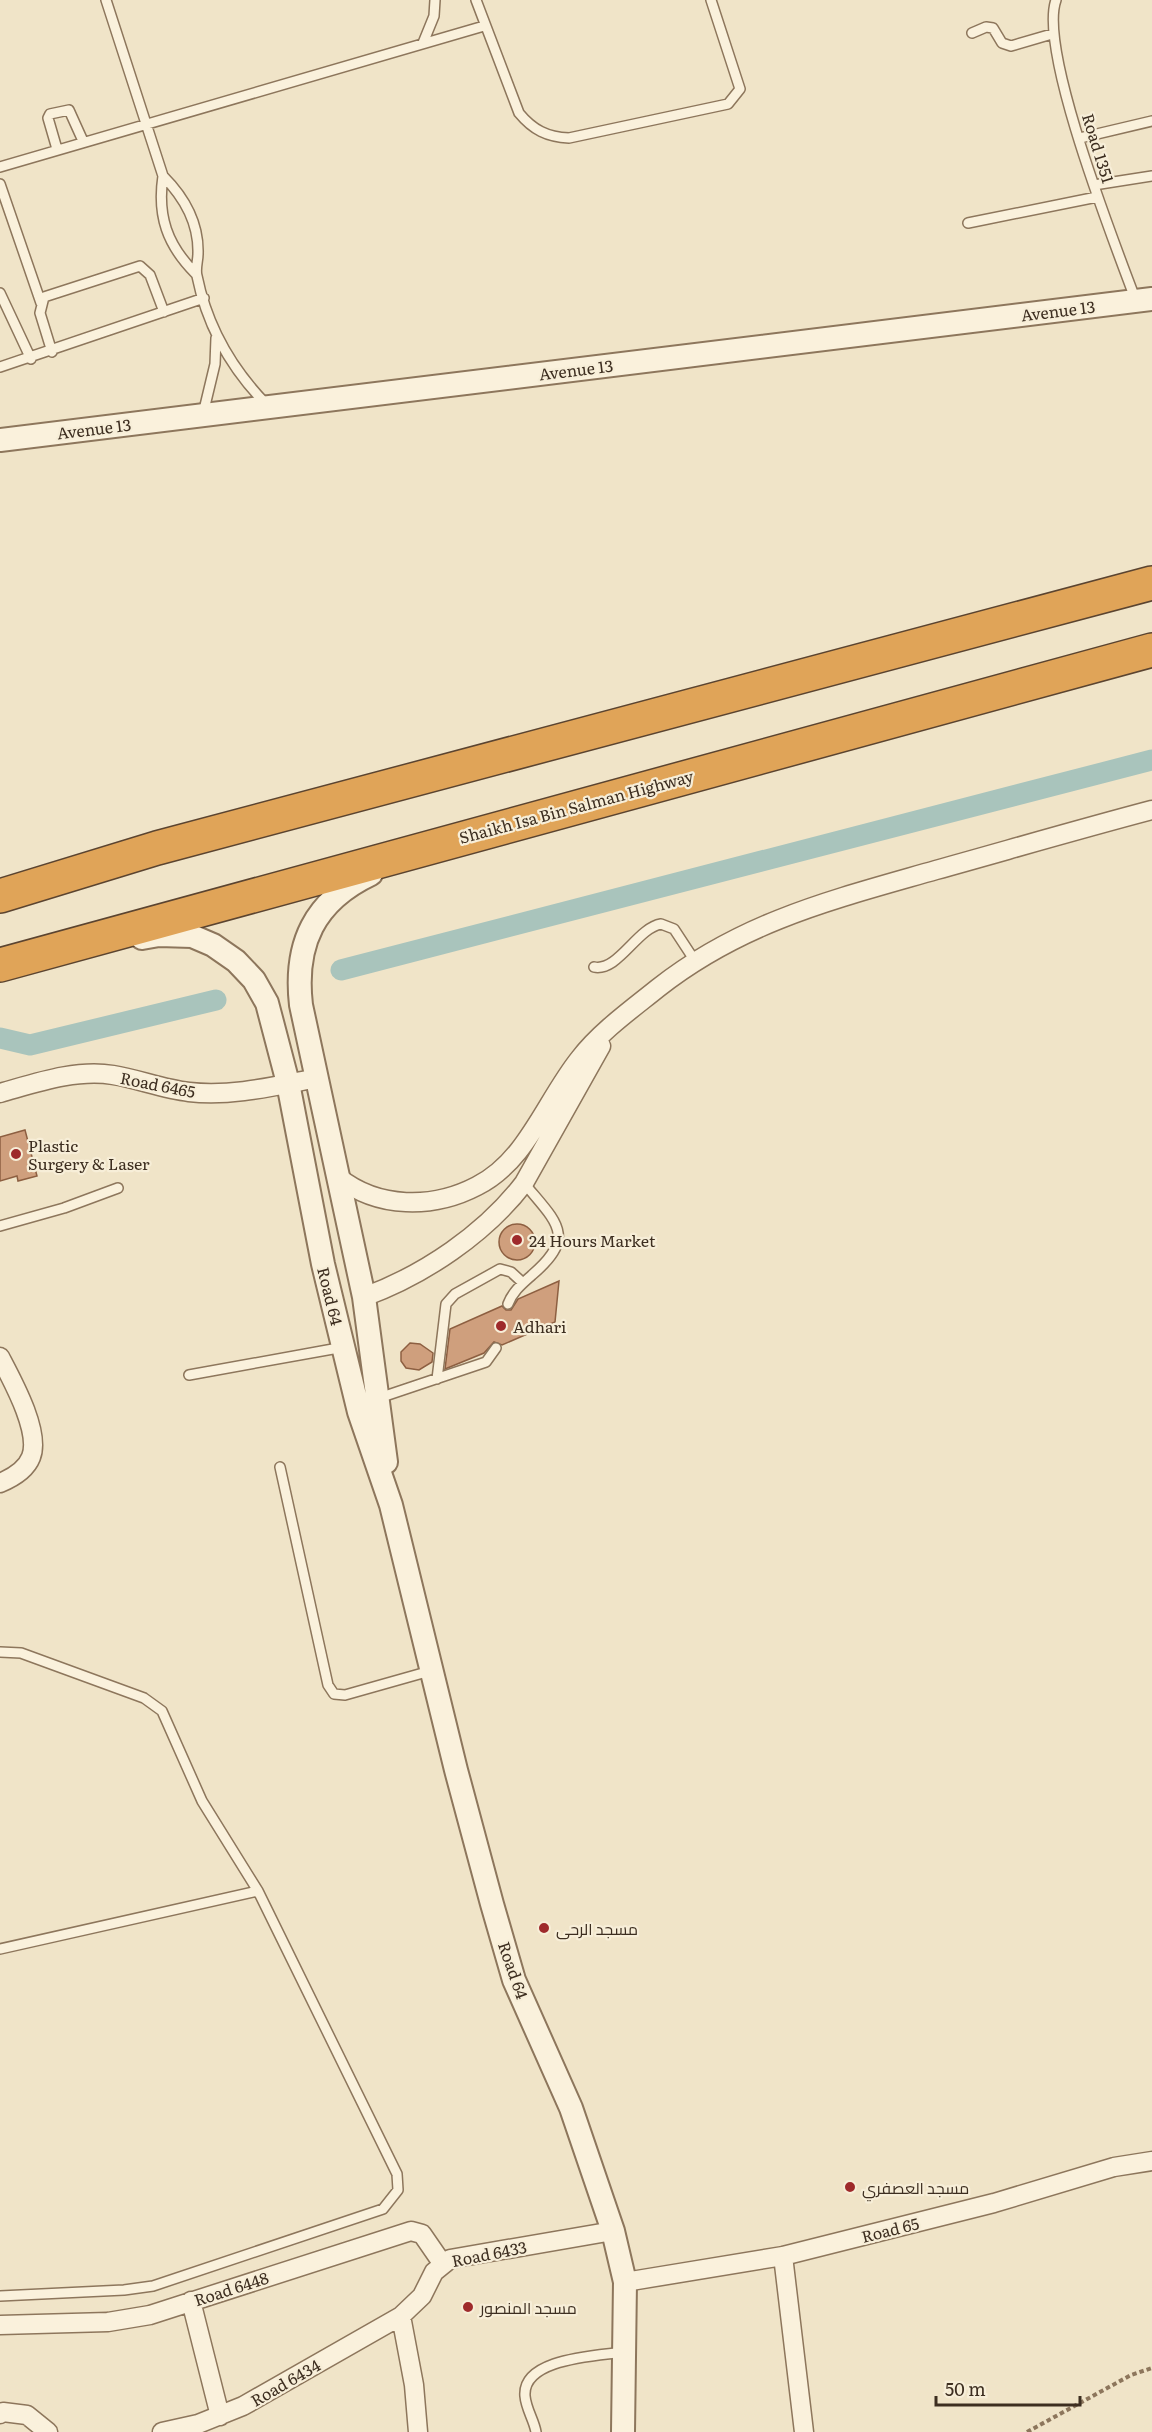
<svg xmlns="http://www.w3.org/2000/svg" width="1152" height="2432" viewBox="0 0 1152 2432" font-family="Literata,Cairo,serif">
<rect width="100%" height="100%" fill="#f0e4c8"/>
<g fill="none" stroke-linecap="round" stroke-linejoin="round">
<path stroke="#a9c4bc" stroke-width="21" d="M 341,970 L 1152,760
M 0,1038 L 30,1045 L 216,1000"/>
</g>
<path fill="#cf9f7d" stroke="#8d5f41" stroke-width="1.5" d="M 25,1130 L 37,1176 L 18,1181 L 17,1176 L 0,1181 L 0,1137 Z
M499 1242a18 18 0 1 1 36 0a18 18 0 1 1-36 0Z
M 559,1281 L 555,1322 L 502,1345 L 494,1342 L 484,1353 L 445,1369 L 450,1329 L 502,1306 L 506,1310 L 511,1310 L 518,1299 Z
M 410,1343 L 420,1344 L 433,1353 L 432,1362 L 419,1370 L 406,1368 L 401,1361 L 401,1352 Z"/>
<g fill="none" stroke-linecap="round" stroke-linejoin="round">
<defs>
<path id="service" d="M 106,0 L 163,176 C 157,216 167,245 196,274
M 476,0 L 519,113 C 533,130 547,137 569,138 L 728,104 L 740,89 L 711,0
M 1056,0 C 1038,50 1115,244 1136,301
M 972,33 L 986,27 L 993,28 L 1002,43 L 1011,46 L 1052,34
M 423,43 L 434,16 L 435,0
M 1080,138 L 1152,121
M 57,149 L 48,118 L 50,114 L 69,110 L 83,141
M 0,167 L 484,26
M 163,176 C 184,197 199,223 198,254 C 198,261 195,269 197,276 C 207,326 231,368 266,404
M 0,184 L 41,303
M 1094,185 L 1152,176
M 968,223 L 1097,197
M 0,293 L 31,359
M 52,352 L 40,313 L 44,297 L 140,266 L 150,275 L 164,312
M 0,367 L 204,298
M 203,414 L 215,364 L 216,338
M 594,967 C 618,972 637,928 661,924 L 674,929 L 695,961
M 0,1226 L 64,1208 L 118,1188
M 508,1304 C 513,1291 522,1284 532,1275 C 578,1236 556,1222 524,1183
M 189,1375 L 344,1347
M 437,1379 L 446,1304 L 455,1294 L 500,1269 L 511,1272 L 523,1283
M 379,1398 L 486,1362 L 496,1348
M 280,1467 L 328,1685 L 334,1694 L 345,1695 L 430,1671
M 0,1652 L 21,1653 L 144,1698 L 162,1711 L 202,1801 L 258,1891 L 397,2174 L 398,2190 L 383,2209 L 153,2286 L 124,2290 L 0,2296
M 0,1949 L 258,1891
M 536,2432 C 534,2420 526,2409 525,2396 C 522,2358 597,2356 623,2352"/>
<path id="minor" d="M 0,1093 C 36,1083 75,1069 113,1075 C 138,1079 163,1089 189,1092 C 231,1097 275,1086 317,1078
M 338,1177 C 378,1209 433,1209 477,1186 C 527,1161 546,1100 580,1058 C 601,1031 632,1009 658,988 C 743,921 835,899 936,870 C 1008,850 1080,829 1152,810
M 364,1297 C 424,1275 485,1234 524,1183 L 601,1046
M 0,1357 C 12,1380 41,1432 31,1457 C 26,1470 12,1478 0,1483
M 783,2256 L 804,2432
M 625,2282 L 783,2256 L 994,2203 L 1114,2167 L 1152,2161
M 191,2301 L 220,2416
M 401,2316 L 414,2385 L 418,2432
M 0,2325 L 108,2322 L 150,2315 L 411,2231 L 422,2234 L 442,2263
M 0,2414 L 3,2412 L 27,2415 L 48,2432
M 162,2432 L 198,2424 L 243,2406 L 401,2316 L 422,2296 L 434,2272 L 450,2259 L 613,2231"/>
<path id="tertiary" d="M 0,440 L 1152,299
M 371,874 C 314,901 294,944 301,1005 L 364,1297 L 386,1462
M 142,938 L 159,935 L 192,936 L 213,945 L 236,961 L 254,980 L 267,1003 L 288,1083 L 323,1264 L 359,1412 L 391,1505 L 456,1770 L 492,1904 L 514,1980 L 571,2108 L 613,2231 L 625,2282 L 623,2432"/>
<path id="motorway" d="M 0,896 L 157,848 L 1152,583
M 0,965 L 1152,650"/>
</defs>
<use href="#service" stroke="#8d765c" stroke-width="12"/>
<use href="#minor" stroke="#8d765c" stroke-width="21"/>
<use href="#tertiary" stroke="#8d765c" stroke-width="26"/>
<use href="#motorway" stroke="#5b4430" stroke-width="36"/>
<path stroke="#8d765c" stroke-width="4" stroke-dasharray="4.5 3" stroke-linecap="butt" d="M 1027,2432 L 1131,2375 L 1152,2368"/>
<use href="#service" stroke="#faf1dc" stroke-width="9"/>
<use href="#minor" stroke="#faf1dc" stroke-width="18"/>
<use href="#tertiary" stroke="#faf1dc" stroke-width="22"/>
<use href="#motorway" stroke="#e0a458" stroke-width="33"/>
</g>
<g fill="#9e2a2b" stroke="#f7eed8" stroke-width="2">
<circle cx="16" cy="1154" r="6"/>
<circle cx="517" cy="1240" r="6"/>
<circle cx="501" cy="1326" r="6"/>
<circle cx="544" cy="1928" r="6"/>
<circle cx="850" cy="2187" r="6"/>
<circle cx="468" cy="2307" r="6"/>
</g>
<g text-anchor="middle" dominant-baseline="central" stroke-width="4.5" stroke-linejoin="round" paint-order="stroke">
<g font-size="16" fill="#3d2e20" stroke="#f7eed8">
<text transform="translate(1099 148) rotate(73)">Road 1351</text>
<text transform="translate(1058 310) rotate(-7)">Avenue 13</text>
<text transform="translate(576 369) rotate(-7)">Avenue 13</text>
<text transform="translate(94 428) rotate(-7)">Avenue 13</text>
<text transform="translate(576 806) rotate(-15)">Shaikh Isa Bin Salman Highway</text>
<text transform="translate(158 1084) rotate(11)">Road 6465</text>
<text transform="translate(331 1296) rotate(76)">Road 64</text>
<text transform="translate(514 1970) rotate(71)">Road 64</text>
<text transform="translate(890 2229) rotate(-14)">Road 65</text>
<text transform="translate(489 2253) rotate(-11)">Road 6433</text>
<text transform="translate(231 2288) rotate(-18)">Road 6448</text>
<text transform="translate(285 2382) rotate(-30)">Road 6434</text>
</g>
<g font-size="16" fill="#3d2e20" stroke="#f7eed8" text-anchor="start">
<text x="28" y="1145">Plastic<tspan x="28" dy="18">Surgery &amp; Laser</tspan></text>
<text x="529" y="1240">24 Hours Market</text>
<text x="513" y="1326">Adhari</text>
<text x="556" y="1928">مسجد الرحى</text>
<text x="862" y="2187">مسجد العصفري</text>
<text x="480" y="2307">مسجد المنصور</text>
</g>
</g>
<path d="M936 2396v9h144v-9" fill="none" stroke="#3d2e20" stroke-width="3"/>
<text x="945" y="2396" font-size="18" fill="#3d2e20" stroke="#f7eed8" stroke-width="4.5" paint-order="stroke">50 m</text>
</svg>
